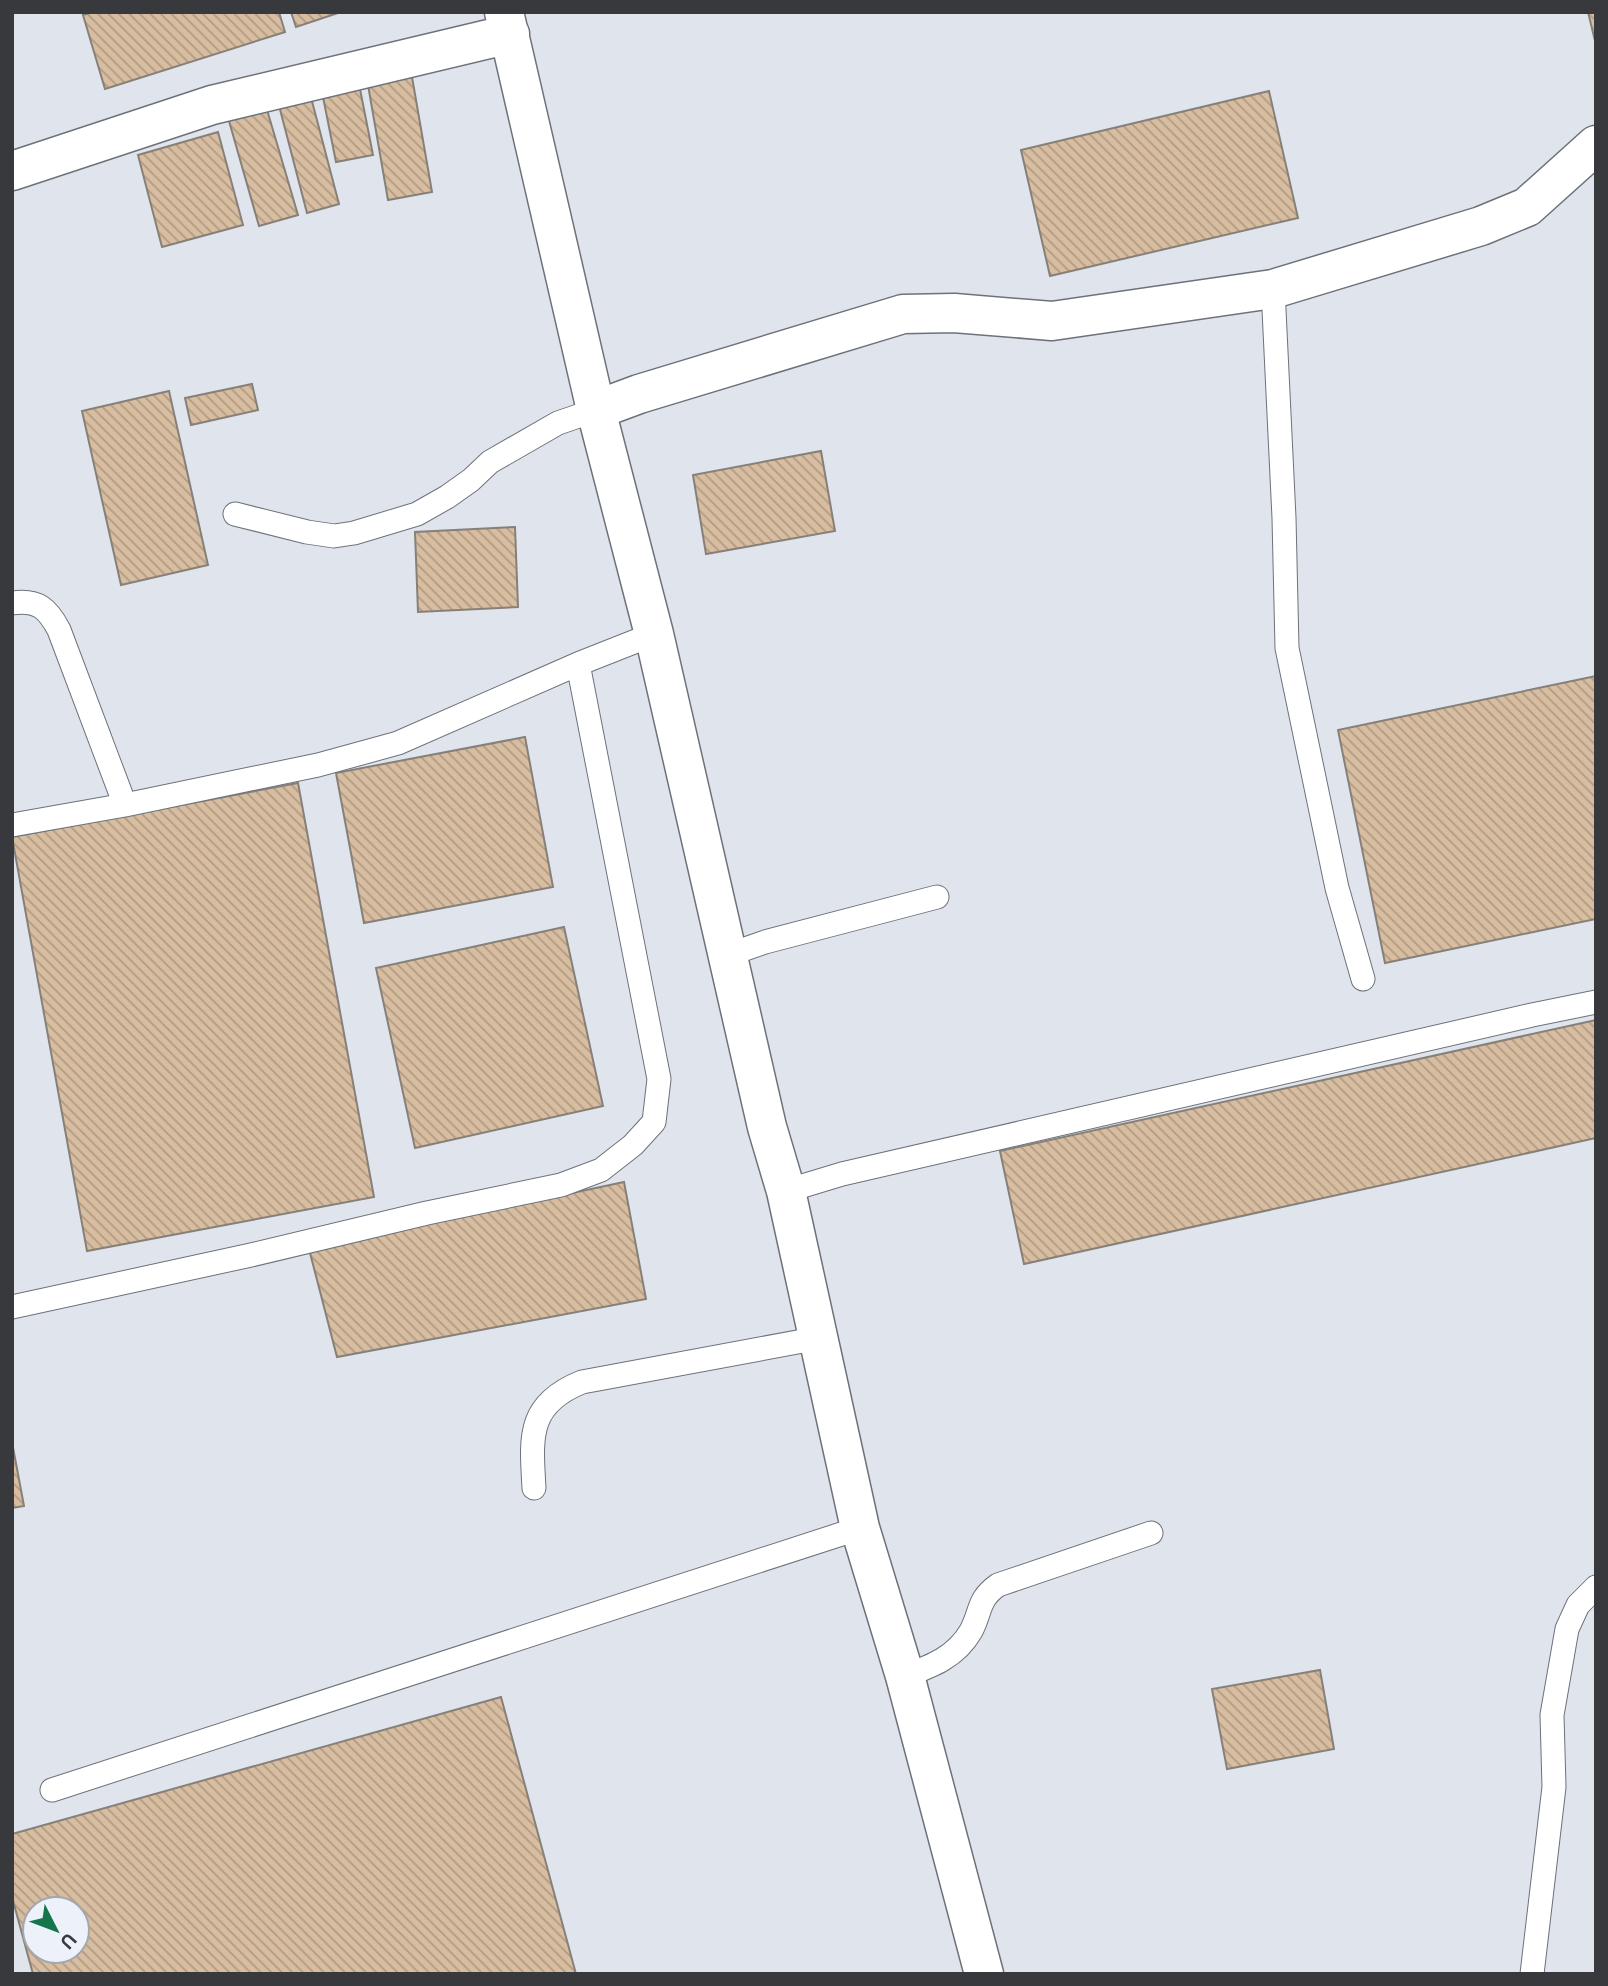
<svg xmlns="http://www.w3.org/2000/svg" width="1608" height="1986" viewBox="0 0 1608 1986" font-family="Figtree,sans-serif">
<defs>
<pattern id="building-back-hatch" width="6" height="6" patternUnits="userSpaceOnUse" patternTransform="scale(1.75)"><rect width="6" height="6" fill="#d8bda0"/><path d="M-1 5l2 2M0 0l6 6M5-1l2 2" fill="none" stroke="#b09b84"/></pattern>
</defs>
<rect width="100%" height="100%" fill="#dfe4ed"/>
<path fill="url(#building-back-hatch)" stroke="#878079" stroke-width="2" fill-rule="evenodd" d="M 93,12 L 279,12 L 285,32 L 105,89 L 83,15 Z
M 291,12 L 341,12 L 296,27 Z
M 1588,12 L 1596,12 L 1596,45 Z
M 412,77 L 432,192 L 388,200 L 368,85 Z
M 359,84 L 373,155 L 336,162 L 322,92 Z
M 308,86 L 339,204 L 307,213 L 276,94 Z
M 1269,91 L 1298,218 L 1050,276 L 1021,150 Z
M 265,103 L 298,215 L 259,226 L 227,114 Z
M 218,132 L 243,225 L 162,247 L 138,155 Z
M 252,384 L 258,410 L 191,425 L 185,398 Z
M 169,391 L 208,565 L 121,585 L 82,411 Z
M 821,451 L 835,531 L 706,554 L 693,475 Z
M 515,527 L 518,607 L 418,612 L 415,532 Z
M 1596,676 L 1596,919 L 1385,963 L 1338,730 Z
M 525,737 L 553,887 L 364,923 L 336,773 Z
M 298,783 L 374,1197 L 87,1251 L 12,837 Z
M 564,927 L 603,1106 L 415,1148 L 376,968 Z
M 1596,1020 L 1596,1138 L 1024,1264 L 1000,1151 Z
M 624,1182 L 646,1299 L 337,1357 L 309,1249 Z
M 12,1442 L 24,1506 L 12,1508 Z
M 1320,1670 L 1334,1749 L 1227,1769 L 1212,1689 Z
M 501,1697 L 576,1974 L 33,1974 L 12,1897 L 12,1834 ZM 35,1909 L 77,1909 L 77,1951 L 35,1951 Z"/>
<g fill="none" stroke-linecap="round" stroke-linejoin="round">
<defs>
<path id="service" d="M 1273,289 L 1284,518 L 1287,648 L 1337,888 L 1363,979
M 235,514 L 307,532 L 334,536 L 354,533 L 417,514 L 447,497 L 471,480 L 490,462 L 558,423 L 596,410
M 12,603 C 38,599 48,609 59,630 L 125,805
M 12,825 L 125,805 L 318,765 L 398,743 L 578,664 L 654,634
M 728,955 L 765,942 L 937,897
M 786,1191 L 842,1174 L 1532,1015 L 1596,1002
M 12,1307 L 251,1255 L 427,1213 L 561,1185 L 601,1170 L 633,1145 L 654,1122 L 659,1079 L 578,664
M 534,1488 C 531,1437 527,1404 582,1382 L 819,1338
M 905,1676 C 932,1666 956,1657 971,1631 C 982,1610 977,1600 998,1585 L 1151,1533
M 52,1790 L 860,1528
M 1532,1974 L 1554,1787 L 1552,1715 L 1567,1629 L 1578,1605 L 1596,1587"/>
<path id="minor" d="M 504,12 L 596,410 L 654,634 L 767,1127 L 786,1191 L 860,1528 L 905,1676 L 984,1974
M 12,171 L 212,105 L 510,34
M 596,410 L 639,394 L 903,314 L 954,313 L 1052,321 L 1273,289 L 1481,226 L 1527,207 L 1596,145"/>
</defs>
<use href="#service" stroke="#6d727a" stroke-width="25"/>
<use href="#minor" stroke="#6d727a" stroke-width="41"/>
<use href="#service" stroke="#fff" stroke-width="23"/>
<use href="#minor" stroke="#fff" stroke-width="38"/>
</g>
<rect width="1608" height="1986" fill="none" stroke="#37393d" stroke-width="28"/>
<g transform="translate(56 1930) rotate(132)"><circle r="33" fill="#ecf1fa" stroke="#a4a7ae" stroke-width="2"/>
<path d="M0-5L12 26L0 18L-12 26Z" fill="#15764c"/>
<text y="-10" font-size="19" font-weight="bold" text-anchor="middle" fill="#37393d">U</text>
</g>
</svg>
